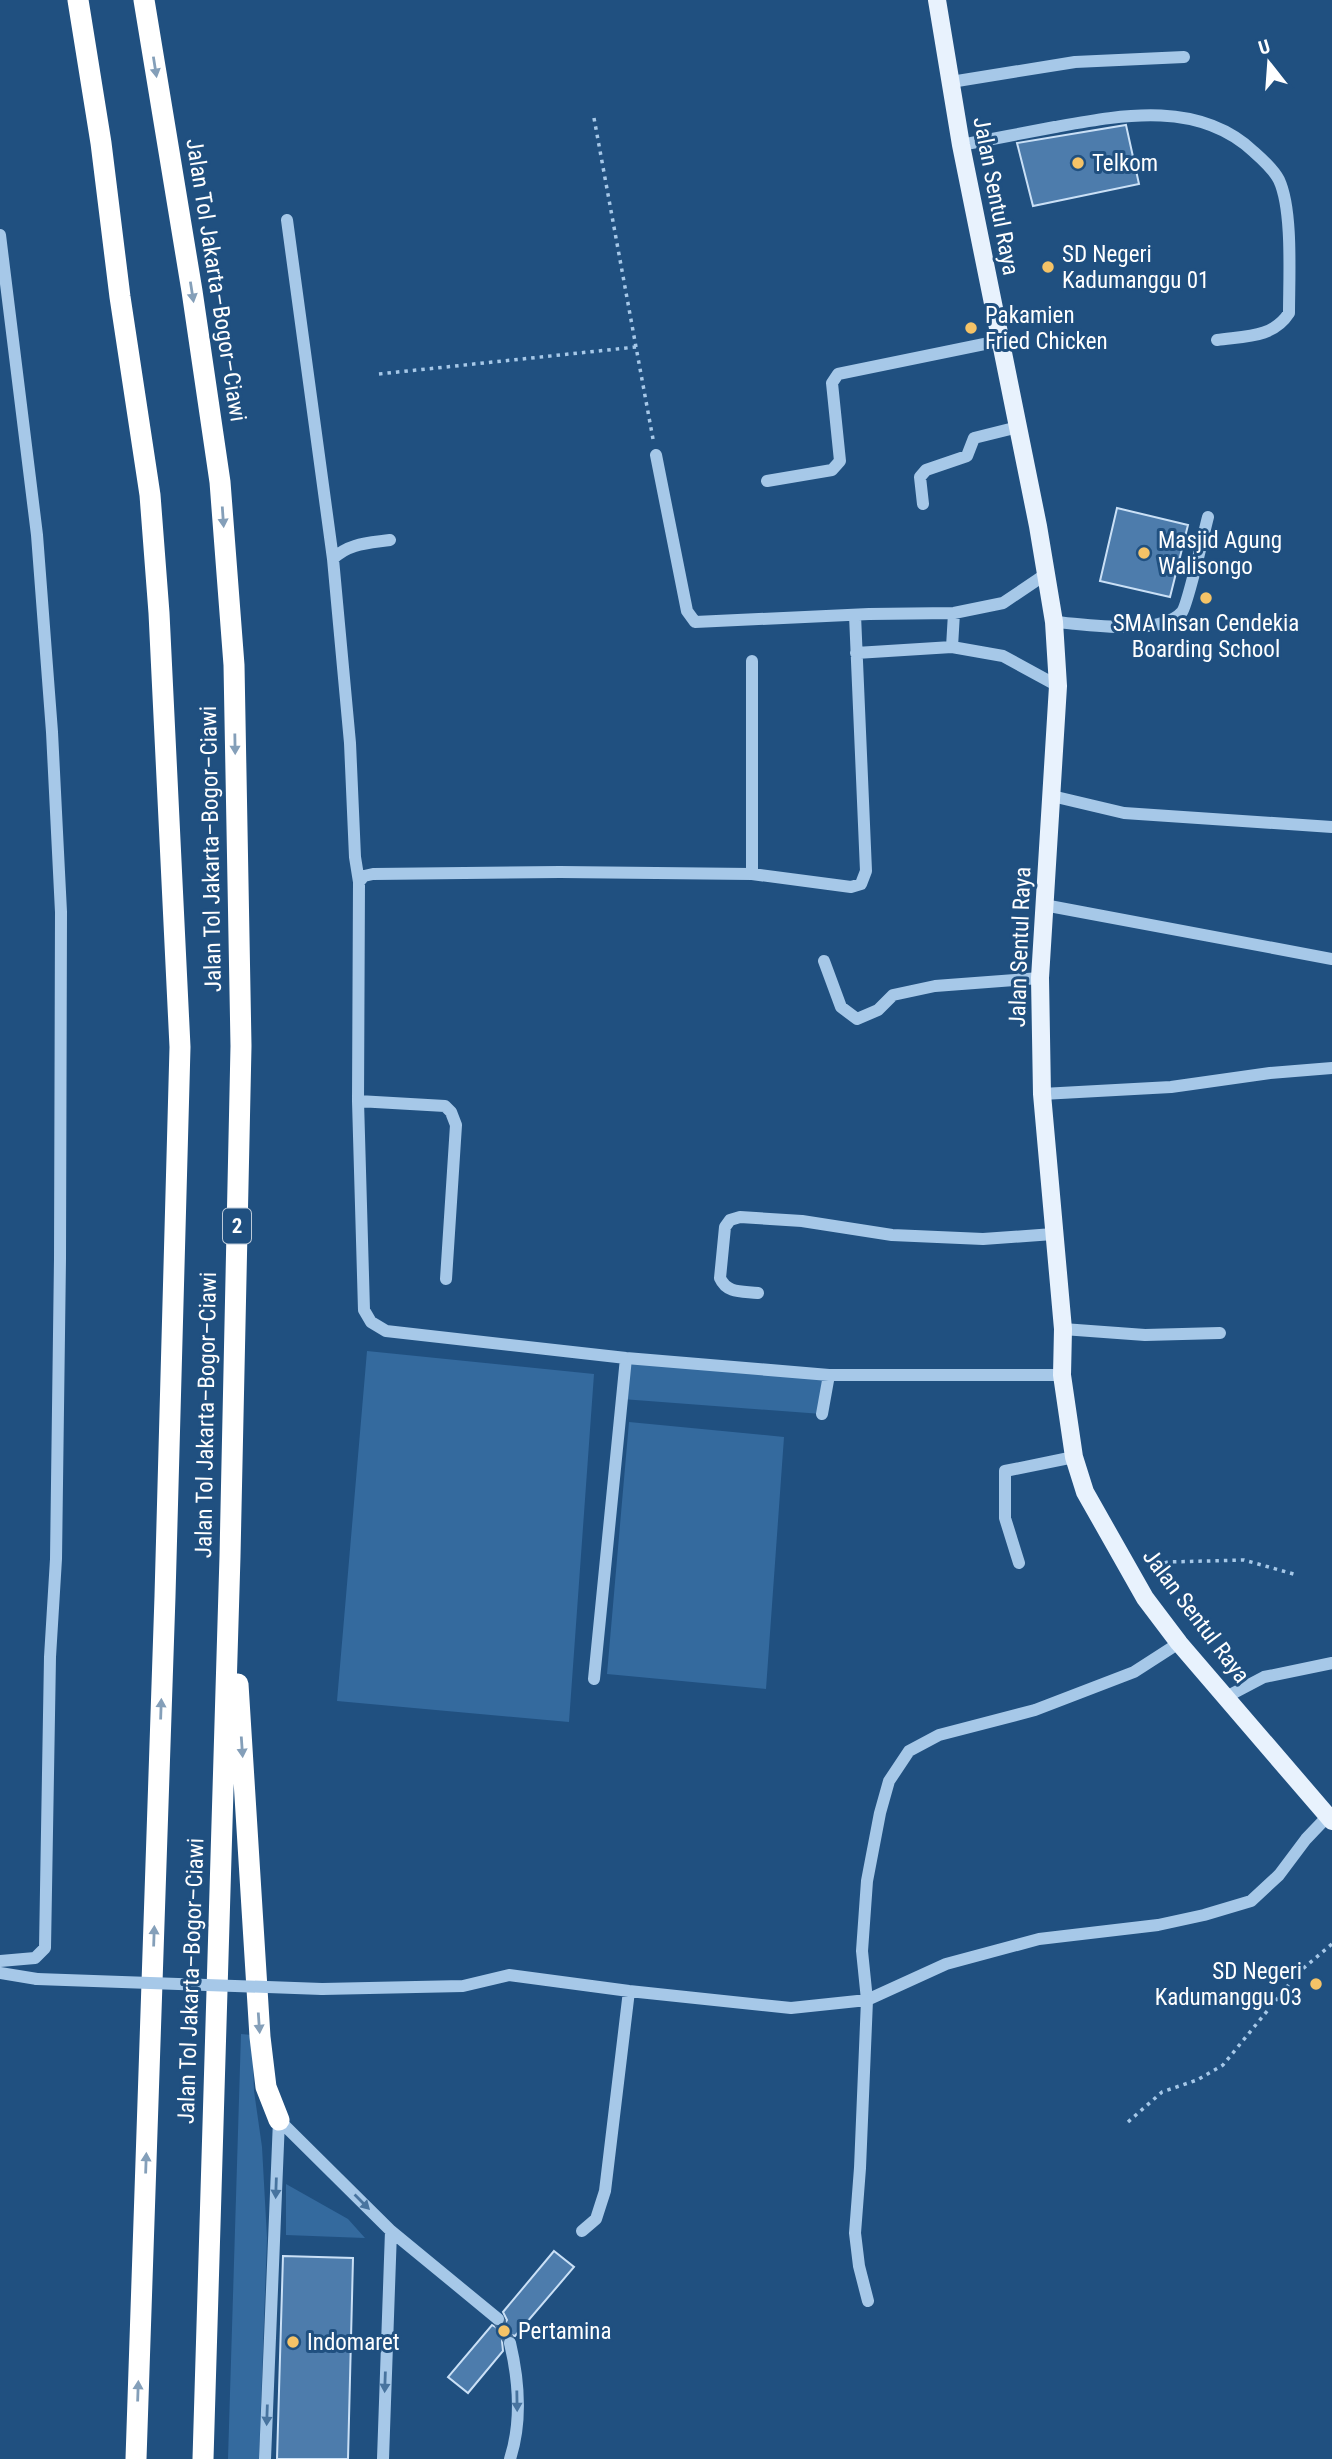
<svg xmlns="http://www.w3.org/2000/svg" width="1332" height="2459" viewBox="0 0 1332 2459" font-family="'Roboto Condensed',sans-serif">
<rect width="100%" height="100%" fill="#205080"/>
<path fill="#346a9e" d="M 367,1351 L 594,1374 L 569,1722 L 337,1701 Z
M 626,1358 L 829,1375 L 822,1414 L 622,1399 Z
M 629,1422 L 784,1437 L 766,1689 L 607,1674 Z
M 241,2034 L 252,2035 L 254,2091 L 262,2147 L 267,2238 L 259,2459 L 228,2459 Z
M 286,2184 L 348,2219 L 365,2238 L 286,2235 Z"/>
<path fill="#4d7cac" stroke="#cae0f6" stroke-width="2" d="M 1126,125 L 1139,184 L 1033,206 L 1017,143 Z
M 1117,508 L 1188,525 L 1170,597 L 1100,581 Z
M 554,2251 L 574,2267 L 515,2336 L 509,2334 L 504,2337 L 502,2341 L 503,2351 L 468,2393 L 448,2377 L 492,2325 L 497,2328 L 504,2325 L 507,2320 L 503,2312 Z
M 283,2256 L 353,2258 L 348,2459 L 277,2459 Z"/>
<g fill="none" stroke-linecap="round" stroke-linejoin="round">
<path stroke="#416a93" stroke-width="12" stroke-dasharray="12 6" stroke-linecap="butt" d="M 498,2319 L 510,2343"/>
<path stroke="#a6c8e8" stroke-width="3.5" stroke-dasharray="3.5 5" stroke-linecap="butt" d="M 594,118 L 636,347
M 379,374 L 636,347 L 653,439
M 1148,1567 L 1168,1562 L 1244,1560 L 1297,1575
M 1128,2122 L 1162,2092 L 1197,2080 L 1223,2065 L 1299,1972 L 1332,1944"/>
<path stroke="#a6c8e8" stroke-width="12" d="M 951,82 L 1075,62 L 1184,57
M 961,145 C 992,139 1024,133 1055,127 C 1122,115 1199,100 1254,152 C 1262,159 1274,170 1279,180 C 1293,210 1289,278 1289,313 C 1273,338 1245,336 1217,340
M 287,220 L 333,559
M 0,235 L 37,535 L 52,732 L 61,912 L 60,1259 L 56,1559 L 50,1657 L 45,1948 L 35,1958 L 0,1961
M 656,455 L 687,611 L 695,622 L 869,614 L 954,613 L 1003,603 L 1046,574
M 767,481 L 832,470 L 840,461 L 832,383 L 838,374 L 999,341
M 923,504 L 920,477 L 926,470 L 967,456 L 974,438 L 1018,427
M 855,615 L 866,871 L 861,884 L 851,887 L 752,874 L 560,872 L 373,874 L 364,876 L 359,882 L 358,1101 L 364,1310 L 371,1322 L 386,1331 L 626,1358 L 829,1375 L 1062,1375
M 1054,622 C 1086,624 1160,637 1182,612 C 1188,604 1204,532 1208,517
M 952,647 L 954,613
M 856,653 L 952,647 L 1003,656 L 1058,686
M 752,661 L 752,874
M 1052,796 L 1124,813 L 1332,827
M 359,882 L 355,857 L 350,743 L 333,559 C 348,543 370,543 390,540
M 1044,905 L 1332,959
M 824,961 L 841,1007 L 857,1019 L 878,1010 L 893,995 L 935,986 L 1040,978
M 1042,1094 L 1171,1087 L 1270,1073 L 1332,1068
M 358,1101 L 445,1106 L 451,1112 L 456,1125 L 446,1279
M 758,1293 C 743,1291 727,1294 720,1278 L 725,1227 L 730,1220 L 740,1217 L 802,1221 L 892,1235 L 983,1239 L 1053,1234
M 1063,1329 L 1145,1335 L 1220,1333
M 822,1414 L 829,1375
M 1019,1563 L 1005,1518 L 1005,1471 L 1074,1457
M 594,1679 L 626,1358
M 1226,1697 L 1264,1677 L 1332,1663
M 0,1973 L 37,1979
M 322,1989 L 463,1986 L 509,1975 L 629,1991 L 791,2008 L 867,2000 L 946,1964 L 1039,1939 L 1158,1925 L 1204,1915 L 1251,1901 L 1279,1875 L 1306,1839 L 1328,1816
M 279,2120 L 391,2231 L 498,2319
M 582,2231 L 596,2219 L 605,2191 L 629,1991
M 868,2301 L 859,2266 L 855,2233 L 860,2168 L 867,2000 L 862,1951 L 867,1881 L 880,1813 L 889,1781 L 909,1751 L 939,1735 L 1035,1710 L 1134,1672 L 1179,1643
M 265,2459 L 279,2120
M 383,2459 L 391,2231
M 510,2459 C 522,2422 519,2381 510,2343"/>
<path stroke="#e8f2fd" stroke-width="18" d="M 937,0 L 961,145 L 1038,526 L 1054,622 L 1058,686 L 1040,978 L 1042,1094 L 1063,1329 L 1062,1375 L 1074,1457 L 1085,1492 L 1145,1598 L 1179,1643 L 1332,1821"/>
<path stroke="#fff" stroke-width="21" d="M 78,0 L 101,143 L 120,297 L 150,495 L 159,613 L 180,1047 L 165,1596 L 136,2459
M 144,0 L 192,291 L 220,482 L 234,665 L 241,1046 L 230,1556 L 203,2459
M 238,1684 L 260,2037 L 266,2087 L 279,2120"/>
<path stroke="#a6c8e8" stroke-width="12" d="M 37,1979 L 322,1989"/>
</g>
<defs><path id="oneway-solid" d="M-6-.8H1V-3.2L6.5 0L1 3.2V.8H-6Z" transform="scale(1.75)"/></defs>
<g fill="#849fb9">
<use href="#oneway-solid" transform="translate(155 67) rotate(81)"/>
<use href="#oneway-solid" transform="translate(192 292) rotate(81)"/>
<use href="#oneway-solid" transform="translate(223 517) rotate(86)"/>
<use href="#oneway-solid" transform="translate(235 744) rotate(89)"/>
<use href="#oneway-solid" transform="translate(161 1709) rotate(-88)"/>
<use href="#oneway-solid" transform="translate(242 1747) rotate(86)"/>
<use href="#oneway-solid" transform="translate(154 1936) rotate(-88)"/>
<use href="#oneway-solid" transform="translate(259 2023) rotate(86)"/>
<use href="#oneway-solid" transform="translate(146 2163) rotate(-88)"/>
<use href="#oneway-solid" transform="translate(138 2391) rotate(-88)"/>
</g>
<g fill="#48749f">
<use href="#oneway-solid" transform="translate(276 2188) rotate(92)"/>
<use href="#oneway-solid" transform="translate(362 2202) rotate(45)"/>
<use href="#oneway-solid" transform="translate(385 2382) rotate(92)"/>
<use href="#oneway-solid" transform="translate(517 2401) rotate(89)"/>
<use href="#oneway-solid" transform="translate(267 2415) rotate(92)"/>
</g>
<g fill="#f5c367" stroke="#205080" stroke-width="2.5">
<circle cx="1078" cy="163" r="7"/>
<circle cx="1048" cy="267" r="7"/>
<circle cx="971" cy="328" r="7"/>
<circle cx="1144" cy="553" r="7"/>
<circle cx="1206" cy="598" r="7"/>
<circle cx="1316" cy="1984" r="7"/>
<circle cx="504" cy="2331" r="7"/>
<circle cx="293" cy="2342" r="7"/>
</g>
<g text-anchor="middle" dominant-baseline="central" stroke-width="6" stroke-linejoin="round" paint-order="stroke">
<rect fill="#205080" stroke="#bccad9" stroke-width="2" x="223" y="1208.5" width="28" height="35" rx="5"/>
<g font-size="21" font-weight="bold" fill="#fff">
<text x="237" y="1226">2</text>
</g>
<g font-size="23" fill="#fff" stroke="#205080" text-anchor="start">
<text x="1092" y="163">Telkom</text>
<text x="1062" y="254">SD Negeri<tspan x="1062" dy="26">Kadumanggu 01</tspan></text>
<text x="985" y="315">Pakamien<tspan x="985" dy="26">Fried Chicken</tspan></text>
<text x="1158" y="540">Masjid Agung<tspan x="1158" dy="26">Walisongo</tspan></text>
<text x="1206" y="623" text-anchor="middle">SMA Insan Cendekia<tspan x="1206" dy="26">Boarding School</tspan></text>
<text x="1302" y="1971" text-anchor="end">SD Negeri<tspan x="1302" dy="26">Kadumanggu 03</tspan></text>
<text x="518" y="2331">Pertamina</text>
<text x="307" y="2342">Indomaret</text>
</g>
<g font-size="23" fill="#fff" stroke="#205080">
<text transform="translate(996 196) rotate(79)">Jalan Sentul Raya</text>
<text transform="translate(216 280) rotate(81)">Jalan Tol Jakarta–Bogor–Ciawi</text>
<text transform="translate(211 849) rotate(-91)">Jalan Tol Jakarta–Bogor–Ciawi</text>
<text transform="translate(1020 947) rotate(-88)">Jalan Sentul Raya</text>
<text transform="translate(206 1415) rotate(-89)">Jalan Tol Jakarta–Bogor–Ciawi</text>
<text transform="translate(1196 1616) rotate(53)">Jalan Sentul Raya</text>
<text transform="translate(191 1981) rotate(-88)">Jalan Tol Jakarta–Bogor–Ciawi</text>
</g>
</g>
<g transform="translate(1269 63) rotate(343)" stroke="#205080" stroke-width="5" paint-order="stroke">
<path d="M0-5L12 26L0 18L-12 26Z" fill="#ffffff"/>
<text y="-10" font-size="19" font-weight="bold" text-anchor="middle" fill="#ffffff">U</text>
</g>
</svg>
